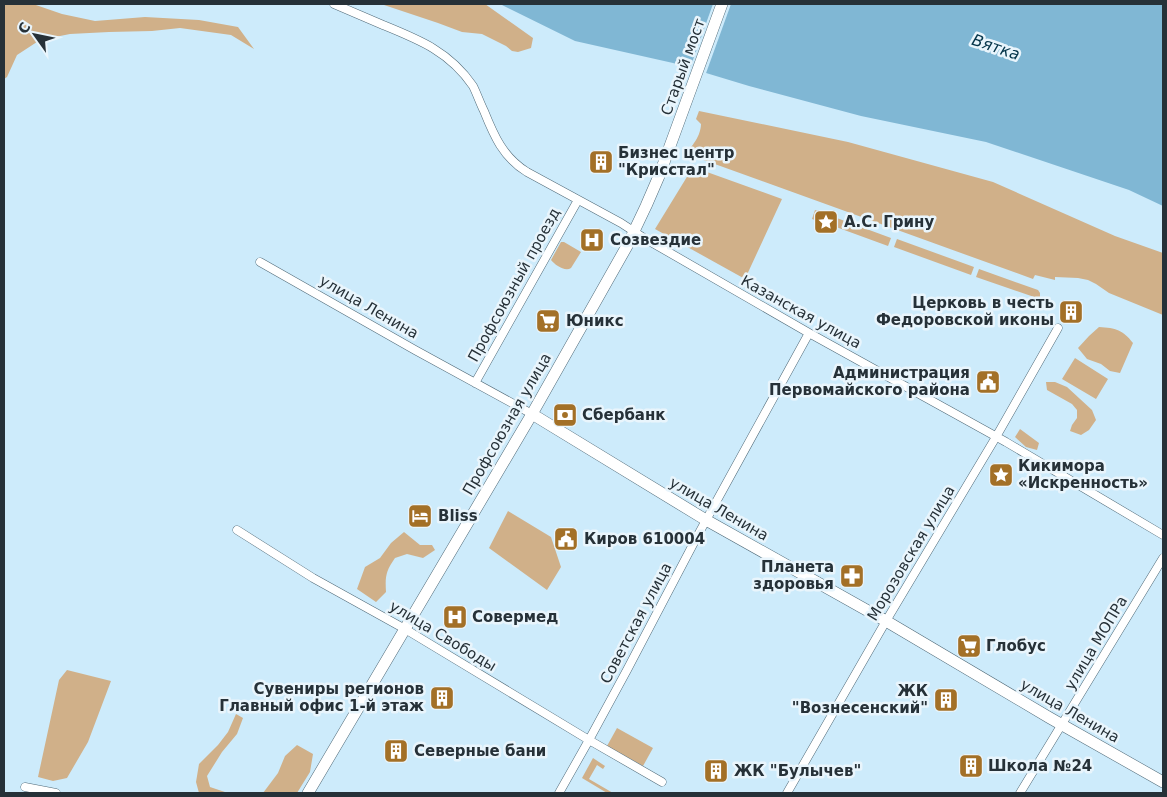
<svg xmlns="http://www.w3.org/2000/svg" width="1167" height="797" viewBox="0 0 1167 797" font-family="'DejaVu Sans',sans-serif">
<rect width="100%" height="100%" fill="#cdebfb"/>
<path fill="#d0b089" d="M 4,4 L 33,4 L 62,14 L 95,21 L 145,17 L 199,20 L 238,27 L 254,49 L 231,35 L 180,28 L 152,31 L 109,32 L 70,34 L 40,40 L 17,55 L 7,77 L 4,79 Z
M 381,4 L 485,4 L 533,38 L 531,48 L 518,52 L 512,51 L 506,46 L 482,34 L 462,32 L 438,23 Z
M 699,111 L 848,142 L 993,182 L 1115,236 L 1163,253 L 1163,315 L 1109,293 L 1096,284 L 1088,280 L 1078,278 L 1055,277 L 1055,280 L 1035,275 L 1033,279 L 687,154 C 689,148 691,148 694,143 C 698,138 701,130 701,124 L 696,119 Z
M 693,167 L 782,199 L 745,279 L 655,229 Z
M 815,210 L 891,238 L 888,246 L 836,227 L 831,219 L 827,217 L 823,218 L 821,222 L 812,219 Z
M 897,239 L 974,267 L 971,275 L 894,247 Z
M 561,242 L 564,242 L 581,252 L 571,268 C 565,272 555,265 551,260 Z
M 979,269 L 1038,290 L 1040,293 L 1040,299 L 976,277 Z
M 1099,327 C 1116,328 1123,330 1133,343 L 1120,373 L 1110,371 L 1101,364 L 1087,359 L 1078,348 L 1089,336 Z
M 1075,358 L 1108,379 L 1096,399 L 1062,379 Z
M 1046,382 L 1055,382 L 1067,387 L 1092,410 L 1096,420 L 1089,430 L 1081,435 L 1070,431 L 1072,425 L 1077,418 L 1077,410 L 1072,404 L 1047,390 Z
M 1020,429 L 1039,443 L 1037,450 L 1026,447 L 1015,437 Z
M 508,511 L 551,537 L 561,567 L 547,590 L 489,548 Z
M 404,532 L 420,545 L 432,545 L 435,550 L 423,558 L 407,554 L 395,558 C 386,571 385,576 386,592 L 376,602 L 357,589 L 365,567 L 380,558 L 391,543 Z
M 67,670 L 111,681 L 88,742 L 67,778 L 53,781 L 38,777 L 59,680 Z
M 236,714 L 243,718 L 237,734 L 222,752 L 207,776 L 210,787 L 228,793 L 199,793 L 196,782 L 199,764 L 218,745 L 228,732 Z
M 617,728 L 653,748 L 643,766 L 607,746 Z
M 297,745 L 313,754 L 310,772 L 297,793 L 263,793 L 278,773 L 285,756 Z
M 593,758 L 605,766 L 603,769 L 597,765 L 589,779 L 613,793 L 607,793 L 582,778 Z"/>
<path fill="#80b7d4" d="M 500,4 L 1163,4 L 1163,206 L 1129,190 L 986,142 L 861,116 L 749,86 L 673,63 L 575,41 Z"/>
<path fill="#cdebfb" d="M 713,4 L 731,4 L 705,76 L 689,71 Z"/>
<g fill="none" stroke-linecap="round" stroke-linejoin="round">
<defs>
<path id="street" d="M 334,4 C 350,11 367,18 383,25 C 420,40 450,52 473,86 C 477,94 480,103 484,111 C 494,136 503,157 527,172 L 621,223 L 644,238 L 809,333 L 1006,442 L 1163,535
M 260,262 L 415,350 L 532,414
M 475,383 L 578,200
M 237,530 L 313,578 L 405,629 L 589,740 L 662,782
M 25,787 L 56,793
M 559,793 L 589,740 L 627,670 L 699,533 L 809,333
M 787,793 L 886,621 L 996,437 L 1058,328
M 1020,793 L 1163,558"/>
<path id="primary" d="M 532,414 L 706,520 L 886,621 L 1050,718 L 1163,782
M 308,793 L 532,414 L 627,246 L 646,206 L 659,176 L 722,4"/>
</defs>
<use href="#street" stroke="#506a78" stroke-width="9"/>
<use href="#primary" stroke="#506a78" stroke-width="12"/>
<use href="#street" stroke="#fff" stroke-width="8"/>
<use href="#primary" stroke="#fff" stroke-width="11"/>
</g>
<defs>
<symbol id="building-square" viewBox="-11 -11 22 22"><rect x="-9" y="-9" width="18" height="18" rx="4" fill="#a37027" stroke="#e9f5fc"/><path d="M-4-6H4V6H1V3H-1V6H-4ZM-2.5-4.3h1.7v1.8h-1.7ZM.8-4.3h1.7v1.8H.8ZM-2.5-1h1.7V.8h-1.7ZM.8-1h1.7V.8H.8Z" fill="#fff"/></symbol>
<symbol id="sight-square" viewBox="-11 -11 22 22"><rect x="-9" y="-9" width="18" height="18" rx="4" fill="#a37027" stroke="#e9f5fc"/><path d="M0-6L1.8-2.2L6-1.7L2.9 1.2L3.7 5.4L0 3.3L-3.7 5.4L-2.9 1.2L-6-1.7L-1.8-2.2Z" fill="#fff"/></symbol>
<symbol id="hospital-square" viewBox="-11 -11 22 22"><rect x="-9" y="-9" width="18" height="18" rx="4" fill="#a37027" stroke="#e9f5fc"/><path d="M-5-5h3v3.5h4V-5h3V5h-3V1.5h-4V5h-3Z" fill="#fff"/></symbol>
<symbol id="supermarket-square" viewBox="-11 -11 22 22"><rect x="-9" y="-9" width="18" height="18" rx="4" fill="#a37027" stroke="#e9f5fc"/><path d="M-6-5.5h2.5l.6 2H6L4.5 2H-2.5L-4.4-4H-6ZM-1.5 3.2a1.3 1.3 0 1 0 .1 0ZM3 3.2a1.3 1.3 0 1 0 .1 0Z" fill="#fff"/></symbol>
<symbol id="civic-square" viewBox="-11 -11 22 22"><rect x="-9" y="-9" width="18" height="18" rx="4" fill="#a37027" stroke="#e9f5fc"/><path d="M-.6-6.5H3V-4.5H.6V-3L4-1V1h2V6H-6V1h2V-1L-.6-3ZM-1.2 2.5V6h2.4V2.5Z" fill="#fff"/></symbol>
<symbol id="bank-square" viewBox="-11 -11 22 22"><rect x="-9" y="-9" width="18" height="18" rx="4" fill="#a37027" stroke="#e9f5fc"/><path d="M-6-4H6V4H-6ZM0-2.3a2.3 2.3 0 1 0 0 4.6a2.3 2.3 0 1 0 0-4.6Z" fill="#fff"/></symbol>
<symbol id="hotel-square" viewBox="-11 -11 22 22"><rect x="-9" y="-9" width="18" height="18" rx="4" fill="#a37027" stroke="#e9f5fc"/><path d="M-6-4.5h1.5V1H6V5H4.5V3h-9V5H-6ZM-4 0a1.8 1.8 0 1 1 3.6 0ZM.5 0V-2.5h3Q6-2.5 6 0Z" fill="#fff"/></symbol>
<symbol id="pharmacy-square" viewBox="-11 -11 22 22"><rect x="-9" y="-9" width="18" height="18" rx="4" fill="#a37027" stroke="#e9f5fc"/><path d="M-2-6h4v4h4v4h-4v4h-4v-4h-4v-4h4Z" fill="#fff"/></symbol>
</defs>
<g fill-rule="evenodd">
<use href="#building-square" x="587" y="148" width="28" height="28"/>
<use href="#sight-square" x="812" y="208" width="28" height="28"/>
<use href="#hospital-square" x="578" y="226" width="28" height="28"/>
<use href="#building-square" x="1057" y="298" width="28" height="28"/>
<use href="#supermarket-square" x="534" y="307" width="28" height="28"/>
<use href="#civic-square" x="974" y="368" width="28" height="28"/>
<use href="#bank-square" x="551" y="401" width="28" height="28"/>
<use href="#sight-square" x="987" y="461" width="28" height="28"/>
<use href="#hotel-square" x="406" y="502" width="28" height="28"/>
<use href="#civic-square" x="552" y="525" width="28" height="28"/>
<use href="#pharmacy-square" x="838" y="562" width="28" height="28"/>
<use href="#hospital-square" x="441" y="603" width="28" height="28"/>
<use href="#supermarket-square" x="955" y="632" width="28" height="28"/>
<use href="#building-square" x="428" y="684" width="28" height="28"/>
<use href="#building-square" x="932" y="686" width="28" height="28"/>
<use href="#building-square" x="382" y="737" width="28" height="28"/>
<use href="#building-square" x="957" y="752" width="28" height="28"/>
<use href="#building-square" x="702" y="757" width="28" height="28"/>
</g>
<g text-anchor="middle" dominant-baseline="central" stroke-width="5" stroke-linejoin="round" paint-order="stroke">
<g font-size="15" fill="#263138" stroke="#e9f5fc">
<text transform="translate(683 67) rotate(-70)">Старый мост</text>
<text transform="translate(514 285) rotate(-61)">Профсоюзный проезд</text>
<text transform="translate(369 307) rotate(30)">улица Ленина</text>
<text transform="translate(801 312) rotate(29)">Казанская улица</text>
<text transform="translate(507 424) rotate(-60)">Профсоюзная улица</text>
<text transform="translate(719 509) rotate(30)">улица Ленина</text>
<text transform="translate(911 553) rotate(-59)">Морозовская улица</text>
<text transform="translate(636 623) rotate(-62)">Советская улица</text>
<text transform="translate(443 636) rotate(31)">улица Свободы</text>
<text transform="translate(1096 643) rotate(-59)">улица МОПРа</text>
<text transform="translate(1070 711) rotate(30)">улица Ленина</text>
</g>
<g font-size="15" font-weight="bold" fill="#263138" stroke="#e9f5fc" text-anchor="start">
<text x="618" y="153">Бизнес центр<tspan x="618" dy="17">"Крисстал"</tspan></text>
<text x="844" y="222">А.С. Грину</text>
<text x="610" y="240">Созвездие</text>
<text x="1054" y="303" text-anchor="end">Церковь в честь<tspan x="1054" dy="17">Федоровской иконы</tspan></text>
<text x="566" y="321">Юникс</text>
<text x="970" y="373" text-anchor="end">Администрация<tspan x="970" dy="17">Первомайского района</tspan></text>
<text x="582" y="415">Сбербанк</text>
<text x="1018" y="466">Кикимора<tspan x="1018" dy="17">«Искренность»</tspan></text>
<text x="438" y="516">Bliss</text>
<text x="584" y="539">Киров 610004</text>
<text x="834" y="567" text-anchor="end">Планета<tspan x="834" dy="17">здоровья</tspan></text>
<text x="472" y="617">Совермед</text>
<text x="986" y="646">Глобус</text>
<text x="424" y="689" text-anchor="end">Сувениры регионов<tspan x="424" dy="17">Главный офис 1-й этаж</tspan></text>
<text x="928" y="691" text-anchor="end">ЖК<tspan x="928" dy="17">"Вознесенский"</tspan></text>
<text x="414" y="751">Северные бани</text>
<text x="988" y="766">Школа №24</text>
<text x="734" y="771">ЖК "Булычев"</text>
</g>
<g font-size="16" font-style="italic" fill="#043449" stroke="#e9f5fc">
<text transform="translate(996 47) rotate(19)">Вятка</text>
</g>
</g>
<rect width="1167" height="797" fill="none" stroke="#263138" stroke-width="10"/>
<g transform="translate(35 35) rotate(303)" stroke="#e9f5fc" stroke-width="4" paint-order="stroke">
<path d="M0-4L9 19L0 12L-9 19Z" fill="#263138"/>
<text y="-8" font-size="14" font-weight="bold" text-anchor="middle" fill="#263138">С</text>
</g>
</svg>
